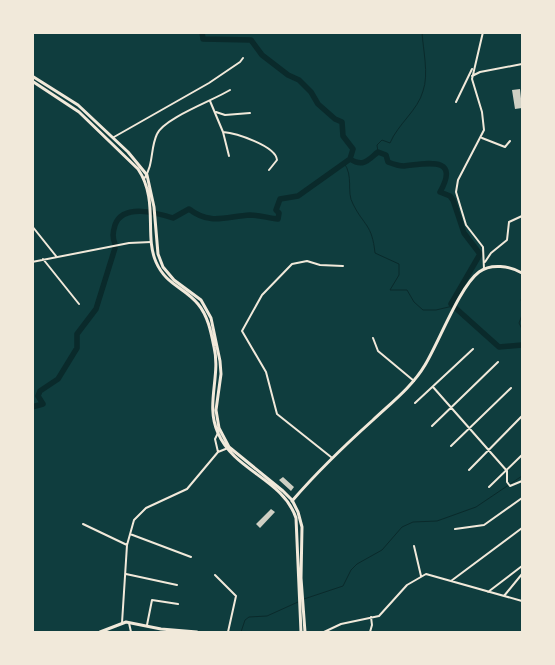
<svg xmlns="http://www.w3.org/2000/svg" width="555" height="665" viewBox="0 0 555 665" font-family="Barlow,sans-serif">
<rect width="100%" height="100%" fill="#0f3d3e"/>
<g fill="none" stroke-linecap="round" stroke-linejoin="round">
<path stroke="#0a2a2b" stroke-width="1" d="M 378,152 L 377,145 L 382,140 L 390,143 C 398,124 418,110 423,91 C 429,74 423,50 422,32
M 344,163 C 354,176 346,192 353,204 C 364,226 372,224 375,253 L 399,264 L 399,275 L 390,290 L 407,290 L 414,302 L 423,310 L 436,310 L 453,306
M 521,300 L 522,303
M 522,315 L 519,323 L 522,329
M 304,599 L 343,586 L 351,570 L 357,564 L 382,550 L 402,527 L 413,522 L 437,521 L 476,507 L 522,476
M 241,632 L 245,620 L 249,617 L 267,616 L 298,602"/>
<path stroke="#0a2a2b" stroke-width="5.5" d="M 202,32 L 203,39 L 251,40 L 262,55 L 288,75 L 299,80 L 311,92 L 318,104 L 335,119 L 342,122 L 343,136 L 353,149 L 350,159 C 364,168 369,159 378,152 L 386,155 L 388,162 C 393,164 399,166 404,166 C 425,164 461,155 440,192 L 450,196 L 453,200 L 464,233 L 480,254 L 451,304 L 499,347 L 522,345
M 115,244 C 112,237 113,232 115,225 C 123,203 157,213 173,218 L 189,209 C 211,226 227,216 250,215 C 260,215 268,218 278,219 L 279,213 L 276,210 L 280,199 L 298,196 L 350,159
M 32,407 L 43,404 L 38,396 L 40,391 L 58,379 L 77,348 L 77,334 L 96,309 L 115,248"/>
</g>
<path fill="#cfcfc3" d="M 520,89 L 522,108 L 515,109 L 512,90 Z
M 283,477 L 294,487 L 291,491 L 279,480 Z
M 271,509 L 275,512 L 260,528 L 256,524 Z"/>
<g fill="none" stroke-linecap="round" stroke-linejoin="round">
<path stroke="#f1e9da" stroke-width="2" d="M 483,32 L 472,79 L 482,112 L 484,130 L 458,180 L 456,192 L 466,225 L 483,247 L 484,269
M 522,32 L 522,33
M 472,76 L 480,72 L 522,64
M 210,101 L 223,132 C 236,133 276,146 277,160 L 269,170
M 456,102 L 472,69
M 216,112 L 225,115 L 250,113
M 223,132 L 229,156
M 114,137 L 209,83 L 240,62 L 243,58
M 482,138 L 505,147 L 510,141
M 144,179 C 154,164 150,149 157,134 C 164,118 214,100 230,90
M 32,226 L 56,256
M 43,259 L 79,304
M 32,262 L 129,243 L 151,242
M 485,262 L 491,253 L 507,240 L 509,222 L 522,216
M 373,338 L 378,351 L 414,381
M 433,387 L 507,471 L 507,482 L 510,486 L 522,481
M 415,403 L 473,349
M 432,426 L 498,362
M 218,433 L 215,439 L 218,452
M 451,446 L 511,388
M 331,457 L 277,414 L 266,372 L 242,331 L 262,295 L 292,264 L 307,261 L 320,265 L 343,266
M 469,470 L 522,416
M 489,487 L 522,455
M 83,524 L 127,545
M 455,529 L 484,525 L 522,498
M 130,534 L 191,557
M 414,546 L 421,576
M 126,574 L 177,585
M 215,575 L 236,596 L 228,632
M 451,581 L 522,528
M 488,592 L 522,566
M 504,596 L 522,574
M 122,623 L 127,545 L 134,520 L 146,508 L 187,489 L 218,452 L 228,448
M 129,623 L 131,632
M 147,625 L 152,600 L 178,604
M 324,632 L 341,624 L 379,616 L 407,585 L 426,574 L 522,601
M 370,632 L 372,625 L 371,617"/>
<path stroke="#f1e9da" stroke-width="3" d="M 292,501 C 317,472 344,446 373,420 C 391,403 412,387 425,365 C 439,342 460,286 479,272 C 491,263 510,266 522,273
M 100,632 L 126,622 L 161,629 L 197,632"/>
<path stroke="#f1e9da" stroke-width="3" d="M 32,76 L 78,105 L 128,152 L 147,175 L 154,207 L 158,254 L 163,267 L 174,280 L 201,300 L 211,318 L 220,361 L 221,374 L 216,410 L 219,428 L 229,447 L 283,491 L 292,500 L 298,512 L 302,527 L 301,578 L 305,632
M 32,81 L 79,112 L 138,169 C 159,200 144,235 156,262 C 166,285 184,287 198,304 C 208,316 211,332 214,347 C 221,376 205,405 218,433 C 234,471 283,479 296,518 L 301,632"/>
</g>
<rect width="555" height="665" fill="none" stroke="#f1e9da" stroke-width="68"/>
</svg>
